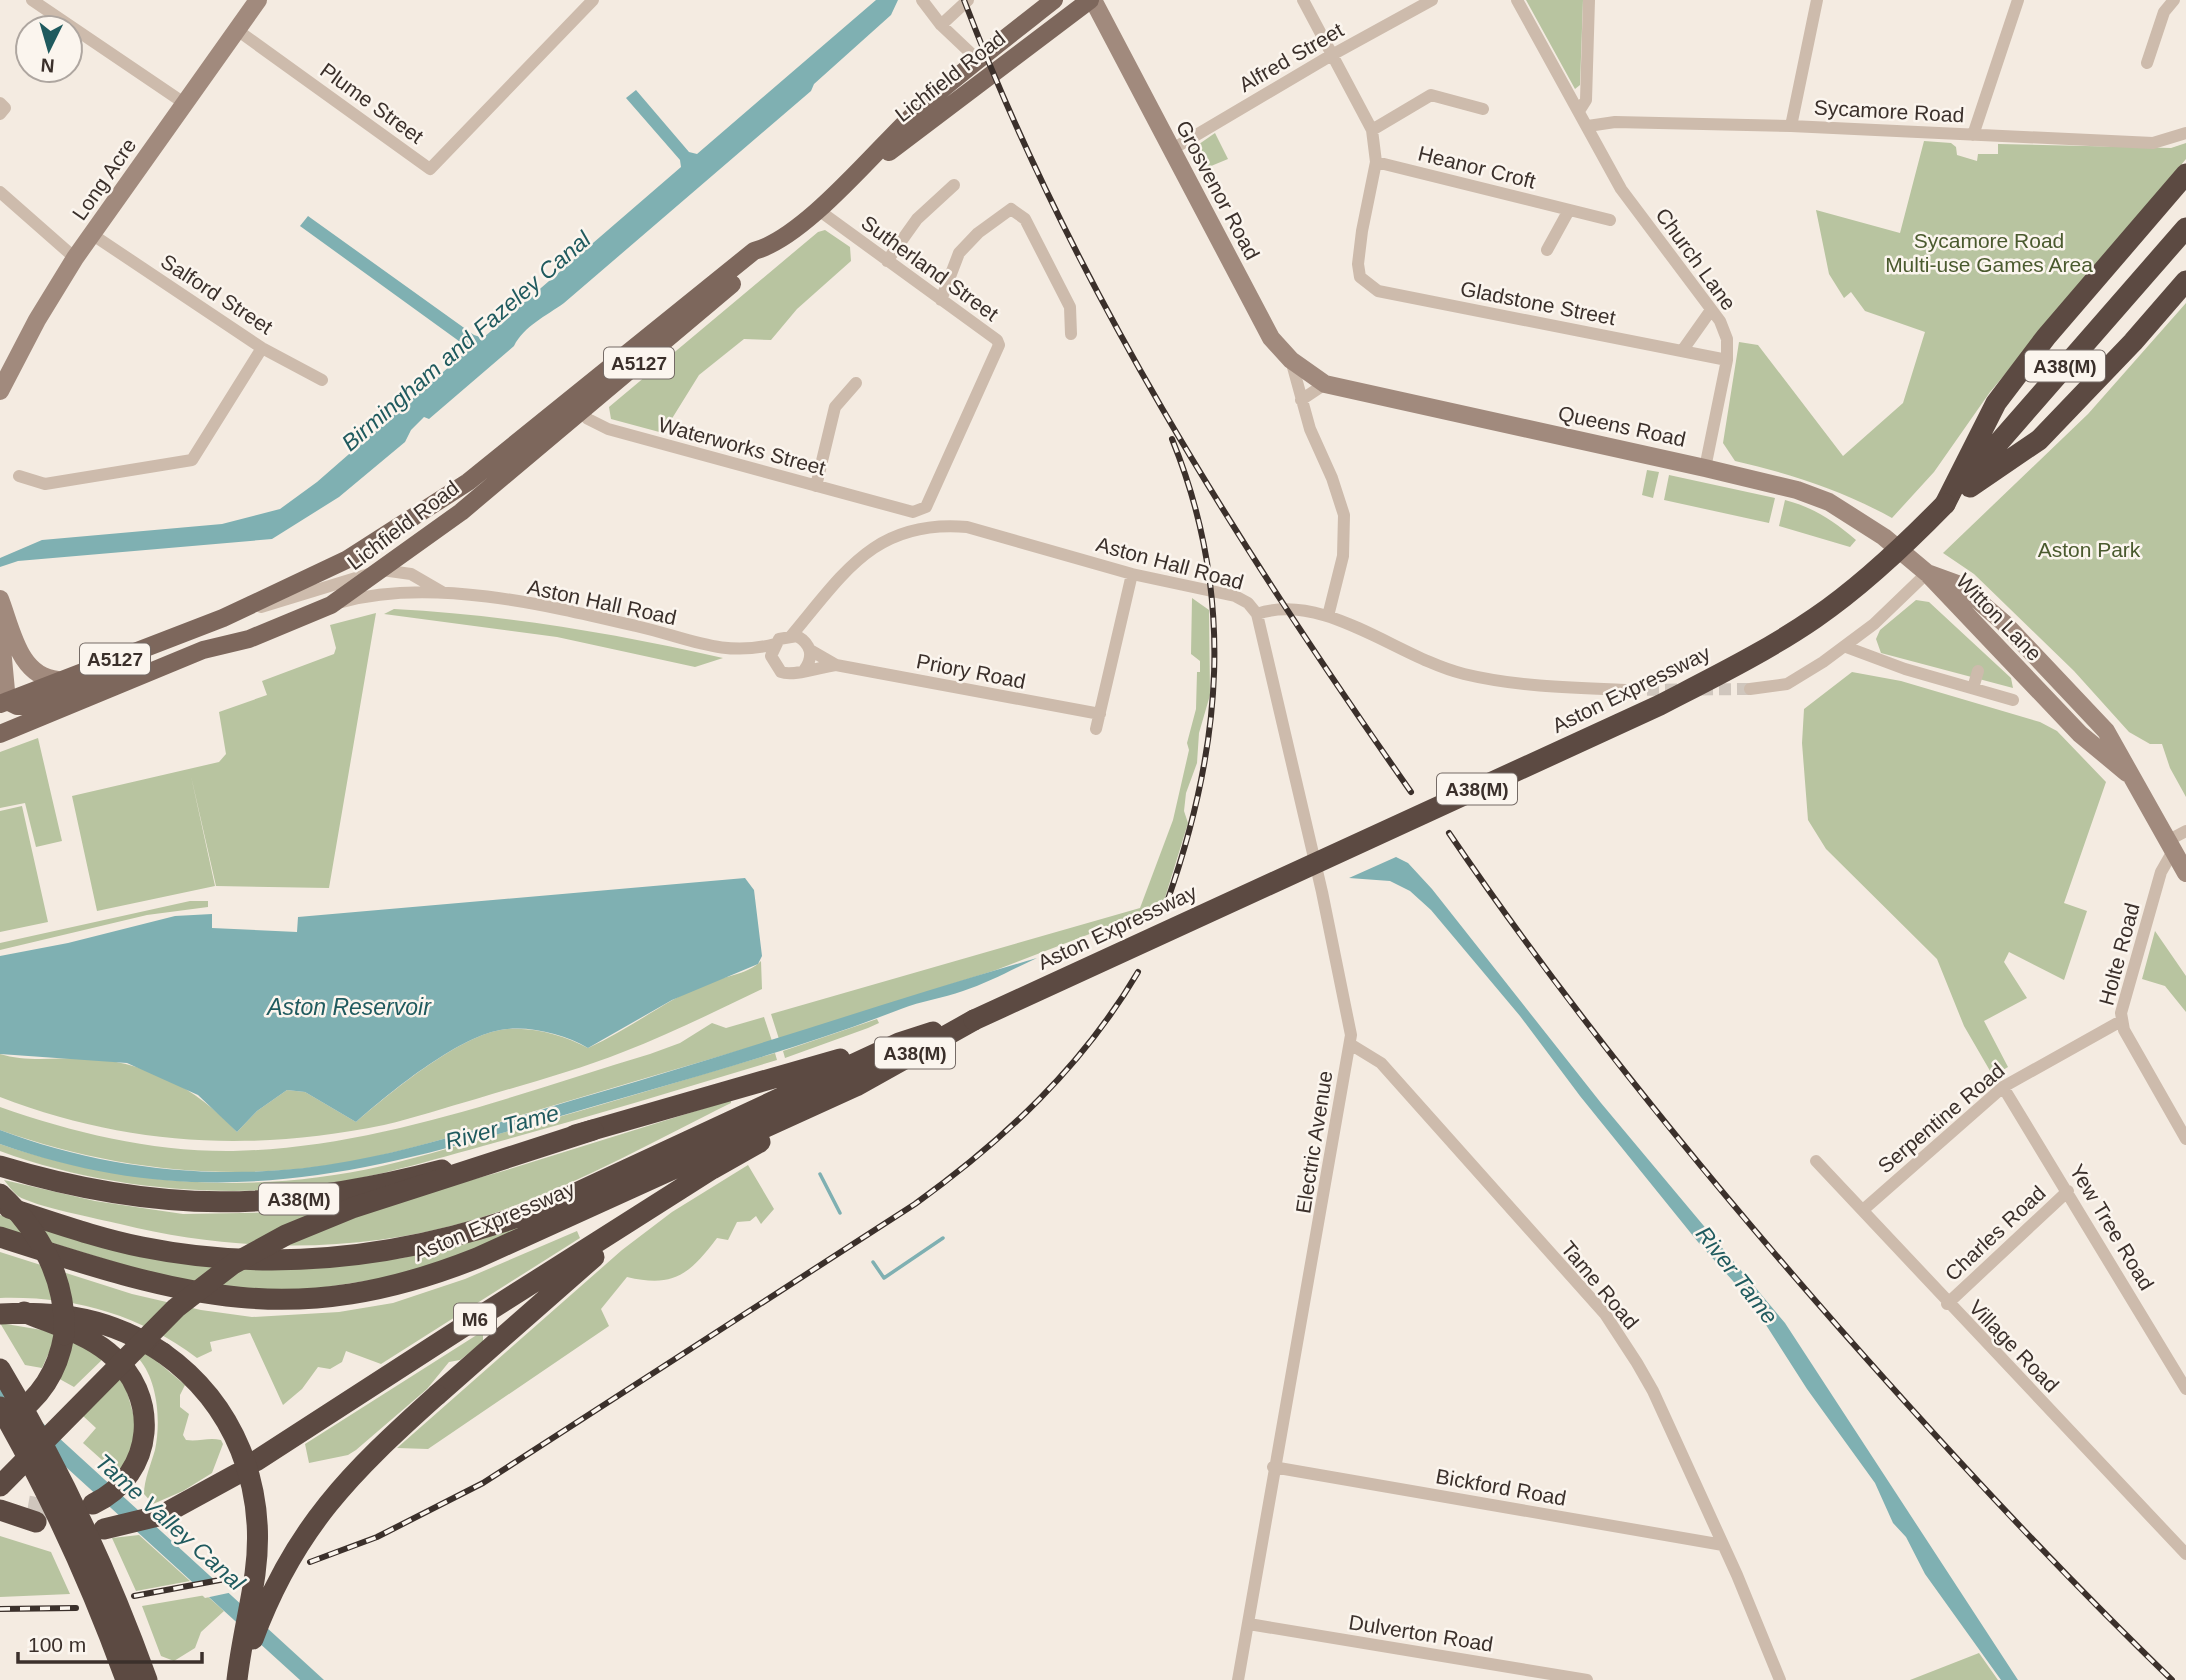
<svg xmlns="http://www.w3.org/2000/svg" width="2186" height="1680" viewBox="0 0 2186 1680" font-family="Helvetica,sans-serif">
<rect width="100%" height="100%" fill="#f4ebe1"/>
<path fill="#b8c4a0" d="M 1526,0 L 1583,0 L 1580,85 L 1575,89 Z
M 1215,133 L 1228,159 L 1199,171 L 1192,149 Z
M 1924,141 L 1951,143 L 1956,147 L 1957,155 L 1977,161 L 1978,154 L 1998,154 L 1998,144 L 2171,148 L 2186,143 L 2186,159 L 1990,392 L 1934,472 L 1892,518 C 1841,490 1791,474 1735,461 L 1723,443 L 1739,342 L 1758,345 L 1843,456 L 1903,403 L 1925,332 L 1865,311 L 1851,292 L 1844,298 L 1829,274 L 1816,210 L 1900,233 Z
M 825,230 L 850,247 L 851,261 L 797,309 L 771,340 L 744,339 L 699,375 L 663,433 L 611,419 L 609,407 L 818,232 Z
M 2186,303 L 2186,797 L 2170,768 L 2162,744 L 2150,744 L 2129,732 L 2074,671 L 1974,574 L 1943,553 L 2088,414 Z
M 1647,470 L 1659,472 L 1653,498 L 1642,495 Z
M 1669,475 L 1775,498 L 1769,523 L 1664,500 Z
M 1785,500 C 1815,508 1832,520 1856,540 L 1850,547 L 1779,526 Z
M 1192,598 L 1209,610 L 1210,695 L 1199,733 L 1197,763 L 1186,793 L 1184,811 L 1188,823 L 1164,901 L 1100,930 L 996,970 L 779,1039 L 771,1014 L 1140,908 L 1173,820 L 1189,750 L 1187,743 L 1196,709 L 1197,672 L 1200,672 L 1200,661 L 1191,654 Z
M 1916,600 L 1929,602 L 2011,678 L 2013,688 L 1881,653 L 1876,639 L 1880,630 Z
M 394,609 C 506,615 613,633 723,658 L 695,667 L 557,637 L 384,614 Z
M 376,613 L 329,888 L 216,886 L 191,776 L 215,886 L 97,911 L 72,796 L 219,762 L 226,754 L 219,712 L 267,695 L 262,681 L 334,654 L 336,648 L 330,625 Z
M 1852,672 L 1901,681 L 2040,722 L 2057,731 L 2106,782 L 2064,903 L 2087,911 L 2064,980 L 2009,952 L 2004,962 L 2027,998 L 1984,1021 L 2008,1067 L 1993,1076 L 1964,1026 L 1937,959 L 1826,849 L 1808,820 L 1802,743 L 1804,709 Z
M 38,738 L 62,841 L 36,847 L 25,803 L 0,808 L 0,752 Z
M 22,806 L 48,922 L 0,932 L 0,811 Z
M 190,901 L 208,901 L 208,907 L 147,915 L 0,950 L 0,943 Z
M 2155,931 L 2186,976 L 2186,1012 L 2165,986 L 2142,979 Z
M 761,961 L 762,989 C 716,1011 670,1034 623,1052 C 575,1071 525,1084 476,1099 C 446,1107 415,1118 384,1125 C 252,1152 127,1146 0,1097 L 0,1054 C 25,1062 55,1058 81,1058 C 143,1060 196,1087 237,1132 L 257,1111 L 287,1090 L 305,1092 L 356,1122 C 390,1093 456,1038 500,1030 C 529,1025 564,1035 588,1048 C 628,1030 662,1003 702,985 C 719,977 748,975 761,961 Z
M 764,1017 L 772,1041 C 694,1064 616,1087 538,1110 C 476,1129 413,1150 349,1162 C 231,1183 112,1170 0,1130 L 0,1107 C 74,1133 153,1152 233,1151 C 376,1148 514,1095 650,1054 L 680,1043 L 712,1023 L 726,1028 Z
M 877,1019 L 879,1023 L 868,1028 L 785,1058 L 783,1051 Z
M 775,1053 L 777,1060 C 679,1090 581,1119 483,1146 C 418,1164 353,1184 286,1189 C 192,1196 89,1184 0,1151 L 0,1144 C 123,1186 255,1195 382,1166 C 429,1155 474,1141 520,1128 C 606,1104 690,1078 775,1053 Z
M 731,1100 L 731,1103 C 645,1146 558,1195 466,1222 C 353,1254 233,1252 120,1224 C 99,1219 33,1206 18,1196 C 13,1192 8,1185 4,1180 L 95,1201 L 183,1214 L 291,1212 L 384,1204 L 500,1172 Z
M 748,1165 L 774,1209 L 761,1224 L 756,1216 L 750,1221 L 737,1222 L 728,1240 L 717,1238 C 689,1275 673,1288 627,1277 L 601,1309 L 609,1326 L 428,1449 L 397,1448 L 622,1250 L 672,1212 Z
M 545,1214 L 491,1243 L 410,1274 L 294,1292 L 183,1283 L 0,1227 L 0,1215 L 74,1239 L 309,1269 L 403,1258 Z
M 577,1231 L 580,1238 L 381,1364 L 346,1351 L 342,1362 L 330,1369 L 318,1367 L 302,1389 L 283,1405 L 250,1333 L 210,1342 L 212,1351 L 197,1358 C 138,1314 73,1296 0,1298 L 0,1252 L 132,1294 L 201,1310 L 252,1317 L 339,1312 L 393,1303 L 465,1279 Z
M 0,1323 L 54,1332 L 52,1346 L 42,1368 L 25,1365 Z
M 483,1331 L 483,1342 L 460,1360 L 449,1362 L 427,1389 L 356,1450 L 348,1455 L 309,1463 L 305,1444 Z
M 72,1339 L 106,1356 L 74,1387 L 56,1377 Z
M 146,1352 L 185,1385 L 180,1395 L 180,1407 L 189,1414 L 183,1435 L 186,1440 C 199,1442 208,1437 221,1440 L 223,1444 L 212,1473 L 183,1491 L 153,1504 L 144,1494 C 144,1480 151,1464 155,1450 C 161,1422 158,1381 139,1359 Z
M 122,1374 L 138,1431 L 120,1476 L 83,1443 L 96,1428 L 82,1415 Z
M 139,1535 L 190,1581 L 136,1591 L 112,1538 Z
M 0,1536 L 51,1552 L 70,1594 L 0,1597 Z
M 206,1595 L 224,1611 L 201,1632 L 195,1648 L 174,1661 L 161,1656 L 142,1606 Z
M 1979,1653 L 1998,1680 L 1910,1680 Z"/>
<path fill="#7fb0b2" d="M 876,0 L 898,0 L 891,15 L 814,84 L 811,91 L 564,303 C 546,316 524,326 514,346 L 429,419 L 424,417 L 411,430 L 405,442 L 339,497 L 272,539 L 18,561 L 0,567 L 0,558 L 42,540 L 222,524 L 280,509 L 317,482 L 466,352 L 463,344 L 300,226 L 308,216 L 474,335 L 483,338 L 681,167 L 680,160 L 626,98 L 636,90 L 689,152 L 697,154 Z
M 1396,857 L 1408,863 L 1432,889 L 1601,1103 L 1785,1323 L 2018,1680 L 2001,1680 L 1925,1574 L 1906,1537 L 1893,1523 L 1875,1483 L 1807,1389 L 1750,1300 L 1698,1242 L 1580,1096 L 1520,1016 L 1431,910 L 1410,891 L 1390,881 L 1349,878 Z
M 745,878 L 754,890 L 762,956 L 758,964 L 672,1000 L 588,1048 C 564,1034 528,1025 500,1030 C 456,1038 389,1093 356,1122 L 305,1092 L 287,1090 L 257,1111 L 237,1132 L 198,1095 L 127,1063 L 0,1054 L 0,956 L 68,943 L 175,916 L 212,914 L 212,928 L 297,932 L 298,917 Z
M 1037,958 C 1013,969 988,983 963,991 C 943,998 921,1001 901,1009 C 813,1043 723,1069 633,1095 C 408,1159 235,1227 0,1144 L 0,1130 C 110,1172 234,1183 350,1161 C 433,1146 513,1117 594,1094 C 742,1051 889,1001 1037,958 Z
M 0,1384 L 324,1680 L 300,1680 L 0,1407 Z"/>
<path fill="#f4ebe1" d="M 218,1578 L 233,1592 L 205,1598 L 191,1584 Z"/>
<g fill="none" stroke-linecap="round" stroke-linejoin="round">
<path stroke="#7fb0b2" stroke-width="3.5" d="M 820,1174 L 840,1213
M 873,1262 L 884,1278 L 943,1238"/>
<path stroke="#cfc6bd" stroke-width="12" stroke-dasharray="12 6" stroke-linecap="butt" d="M 1629,690 L 1750,689"/>
<path stroke="#cfc6bd" stroke-width="21" stroke-dasharray="21 10" stroke-linecap="butt" d="M 28,1506 L 57,1511 L 71,1510"/>
<path stroke="#cdbbac" stroke-width="12" d="M 32,0 L 184,103
M 922,0 L 941,25 L 978,60
M 1303,0 L 1372,130 L 1376,162 L 1362,231 L 1358,264 L 1360,277 L 1378,291 L 1727,360
M 1517,0 L 1621,189 L 1720,321 L 1727,339 L 1727,360 L 1705,468
M 941,25 L 968,0
M 237,30 L 430,169 L 593,0
M 2147,63 L 2164,12 L 2174,0
M 0,103 L 5,108 L 0,114
M 1579,111 L 1586,100 L 1589,0
M 1588,126 L 1615,122 L 1791,126 L 2153,143 L 2186,133
M 1791,126 L 1817,0
M 1372,130 L 1431,95 L 1483,109
M 1973,135 L 2018,0
M 1171,150 L 1330,56 L 1432,0
M 1376,162 L 1610,220
M 0,192 L 75,258
M 93,235 L 262,348 L 322,380
M 1547,250 L 1569,210
M 887,261 L 917,219 L 954,185
M 941,300 L 959,253 L 978,233 L 1011,209 L 1025,219 L 1070,307 L 1071,334
M 1682,351 L 1711,310
M 1291,360 L 1310,429 L 1332,478 L 1344,515 L 1343,556 L 1328,616
M 1301,400 L 1325,384
M 576,405 L 588,419 L 608,429 L 913,512 L 926,507 L 999,345 L 997,340 L 817,209
M 19,476 L 45,484 L 192,460 L 262,348
M 816,486 L 835,407 L 856,383
M 342,602 C 431,577 547,605 636,626 C 686,637 722,658 775,644
M 261,607 L 382,570 L 411,574 L 442,592
M 1257,614 C 1325,591 1398,658 1464,674 C 1518,687 1574,688 1629,690
M 791,636 C 844,573 875,519 967,527 L 1132,574 L 1235,596 L 1248,603 L 1257,614 L 1322,892 L 1351,1035 L 1238,1680
M 1846,647 L 1905,669 L 2013,700
M 810,650 L 836,665 L 1100,714
M 805,669 C 814,656 811,644 797,636 L 779,639 L 771,656 L 781,672 C 793,677 820,667 836,665
M 1973,688 L 1978,671
M 1750,689 L 1787,684 L 1823,662 L 1874,624 L 1927,573
M 1096,729 L 1132,574
M 2167,841 L 2186,831
M 2173,851 L 2161,872 L 2121,1013 L 2124,1030 L 2186,1139
M 1350,1044 L 1381,1063 L 1605,1314 L 1637,1363 L 1653,1391 L 1737,1575 L 1780,1680
M 2003,1087 L 2186,1389
M 1816,1161 L 2186,1554
M 1863,1210 L 2003,1087 L 2121,1021
M 1947,1304 L 2068,1191
M 1273,1467 L 1723,1545
M 1249,1624 L 1587,1680"/>
<path stroke="#a18a7d" stroke-width="18" d="M 1093,0 L 1271,338 L 1291,360 L 1325,384 L 1705,468 L 1797,490 L 1829,502 L 1884,537 L 1927,573 L 2080,734 L 2127,773
M 0,391 L 37,320 L 75,258 L 258,0
M 1927,573 L 1960,585 L 2004,623 L 2106,731 L 2186,873
M 0,599 C 12,630 19,677 58,680
M 0,627 L 7,701"/>
<path stroke="#7d675c" stroke-width="18" d="M 889,152 L 1090,0
M 7,701 L 17,706 L 32,706 L 142,667
M 0,704 L 223,618 L 346,560 L 468,482 L 754,251 C 808,237 884,139 928,101 C 969,66 1012,33 1054,0
M 0,734 L 203,650 L 249,639 L 331,605 L 461,512 L 732,284"/>
<path stroke="#5c4a42" stroke-width="21" d="M 1966,480 L 2186,228
M 1970,487 L 2039,440 L 2133,342 L 2186,281
M 1945,504 L 1996,403 L 2046,337 L 2186,174
M 575,1135 L 840,1059
M 0,1166 C 158,1214 283,1212 442,1170
M 9,1208 C 53,1222 97,1238 142,1247 C 280,1275 415,1256 546,1207 L 899,1043 L 933,1032
M 0,1237 C 181,1295 291,1332 477,1258 L 856,1086 L 974,1020
M 24,1312 C 52,1324 85,1333 108,1352 C 161,1394 156,1474 93,1504
M 0,1314 C 60,1310 112,1319 163,1353
M 437,1395 L 594,1257
M 10,1418 C 40,1399 58,1371 64,1335
M 256,1461 L 460,1329 L 712,1169 L 760,1142
M 0,1510 L 36,1522
M 104,1529 L 162,1515 L 237,1474"/>
<defs>
<path id="rail" d="M 964,0 C 1072,284 1237,544 1411,792
M 1449,833 C 1567,1007 1702,1172 1841,1330 C 1947,1450 2056,1568 2172,1680
M 1167,902 C 1222,746 1236,596 1172,439
M 310,1562 L 377,1537 L 483,1483 L 915,1204 C 1004,1140 1082,1067 1138,972
M 134,1596 L 236,1577
M 0,1609 L 76,1608"/>
</defs>
<use href="#rail" stroke="#3b302b" stroke-width="6"/>
<use href="#rail" stroke="#fbf5ee" stroke-width="3.5" stroke-dasharray="10" stroke-linecap="butt"/>
<path stroke="#5c4a42" stroke-width="21" d="M 974,1020 L 1660,705 C 1712,678 1767,651 1815,618 C 1862,586 1906,544 1945,504
M 0,1194 C 40,1231 67,1280 64,1335
M 163,1353 C 235,1404 267,1487 255,1574 C 250,1609 241,1644 237,1680
M 0,1369 C 59,1467 108,1572 147,1680
M 0,1407 C 50,1494 92,1586 126,1680
M 0,1486 L 176,1308 L 233,1264 L 286,1235 L 352,1208 L 593,1130
M 253,1639 C 294,1528 351,1472 437,1395"/>
</g>
<g text-anchor="middle" dominant-baseline="central" stroke-width="5" stroke-linejoin="round" paint-order="stroke">
<g fill="#fbf5ee" stroke="#756b66" stroke-width="2">
<rect x="604" y="347.5" width="70" height="31" rx="5"/>
<rect x="2025" y="350.5" width="80" height="31" rx="5"/>
<rect x="80" y="643.5" width="70" height="31" rx="5"/>
<rect x="1437" y="773.5" width="80" height="31" rx="5"/>
<rect x="875" y="1037.5" width="80" height="31" rx="5"/>
<rect x="259" y="1183.5" width="80" height="31" rx="5"/>
<rect x="454" y="1303.5" width="42" height="31" rx="5"/>
</g>
<g font-size="19" font-weight="bold" fill="#3b302b">
<text x="639" y="363">A5127</text>
<text x="2065" y="366">A38(M)</text>
<text x="115" y="659">A5127</text>
<text x="1477" y="789">A38(M)</text>
<text x="915" y="1053">A38(M)</text>
<text x="299" y="1199">A38(M)</text>
<text x="475" y="1319">M6</text>
</g>
<g font-size="21" fill="#3b302b" stroke="#fbf5ee">
<text transform="translate(1291 57) rotate(-30)">Alfred Street</text>
<text transform="translate(950 76) rotate(-38)">Lichfield Road</text>
<text transform="translate(372 103) rotate(36)">Plume Street</text>
<text transform="translate(1889 111) rotate(3)">Sycamore Road</text>
<text transform="translate(1477 167) rotate(14)">Heanor Croft</text>
<text transform="translate(104 179) rotate(-55)">Long Acre</text>
<text transform="translate(1218 190) rotate(62)">Grosvenor Road</text>
<text transform="translate(1696 259) rotate(54)">Church Lane</text>
<text transform="translate(930 268) rotate(36)">Sutherland Street</text>
<text transform="translate(217 294) rotate(33)">Salford Street</text>
<text transform="translate(1538 303) rotate(11)">Gladstone Street</text>
<text transform="translate(1622 426) rotate(12)">Queens Road</text>
<text transform="translate(742 446) rotate(15)">Waterworks Street</text>
<text transform="translate(403 525) rotate(-37)">Lichfield Road</text>
<text transform="translate(1170 563) rotate(15)">Aston Hall Road</text>
<text transform="translate(602 602) rotate(12)">Aston Hall Road</text>
<text transform="translate(1999 617) rotate(46)">Witton Lane</text>
<text transform="translate(971 671) rotate(11)">Priory Road</text>
<text transform="translate(1631 689) rotate(-26)">Aston Expressway</text>
<text transform="translate(1117 927) rotate(-25)">Aston Expressway</text>
<text transform="translate(2119 954) rotate(-75)">Holte Road</text>
<text transform="translate(1941 1118) rotate(-40)">Serpentine Road</text>
<text transform="translate(1314 1142) rotate(-81)">Electric Avenue</text>
<text transform="translate(494 1221) rotate(-23)">Aston Expressway</text>
<text transform="translate(2112 1227) rotate(59)">Yew Tree Road</text>
<text transform="translate(1995 1233) rotate(-43)">Charles Road</text>
<text transform="translate(1600 1285) rotate(50)">Tame Road</text>
<text transform="translate(2014 1346) rotate(46)">Village Road</text>
<text transform="translate(1501 1487) rotate(10)">Bickford Road</text>
<text transform="translate(1421 1633) rotate(9)">Dulverton Road</text>
</g>
<g font-size="21" fill="#4a5a2e" stroke="#fbf5ee">
<text x="1989" y="240">Sycamore Road<tspan x="1989" dy="24">Multi-use Games Area</tspan></text>
<text x="2089" y="549">Aston Park</text>
</g>
<g font-size="23" font-style="italic" fill="#1f5a5e" stroke="#fbf5ee">
<text transform="translate(466 341) rotate(-41)">Birmingham and Fazeley Canal</text>
<text x="349" y="1007">Aston Reservoir</text>
<text transform="translate(502 1127) rotate(-15)">River Tame</text>
<text transform="translate(1737 1275) rotate(52)">River Tame</text>
<text transform="translate(170 1522) rotate(42)">Tame Valley Canal</text>
</g>
</g>
<g transform="translate(49 49) rotate(185)"><circle r="33" fill="#fbf5ee" stroke="#aea6a0" stroke-width="2"/>
<path d="M0-5L12 26L0 18L-12 26Z" fill="#1f5a5e"/>
<text y="-10" font-size="19" font-weight="bold" text-anchor="middle" fill="#3b302b">N</text>
</g>
<path d="M18 1652v10h184v-10" fill="none" stroke="#3b302b" stroke-width="3.5"/>
<text x="28" y="1652" font-size="21" fill="#3b302b" stroke="#fbf5ee" stroke-width="5" paint-order="stroke">100 m</text>
</svg>
